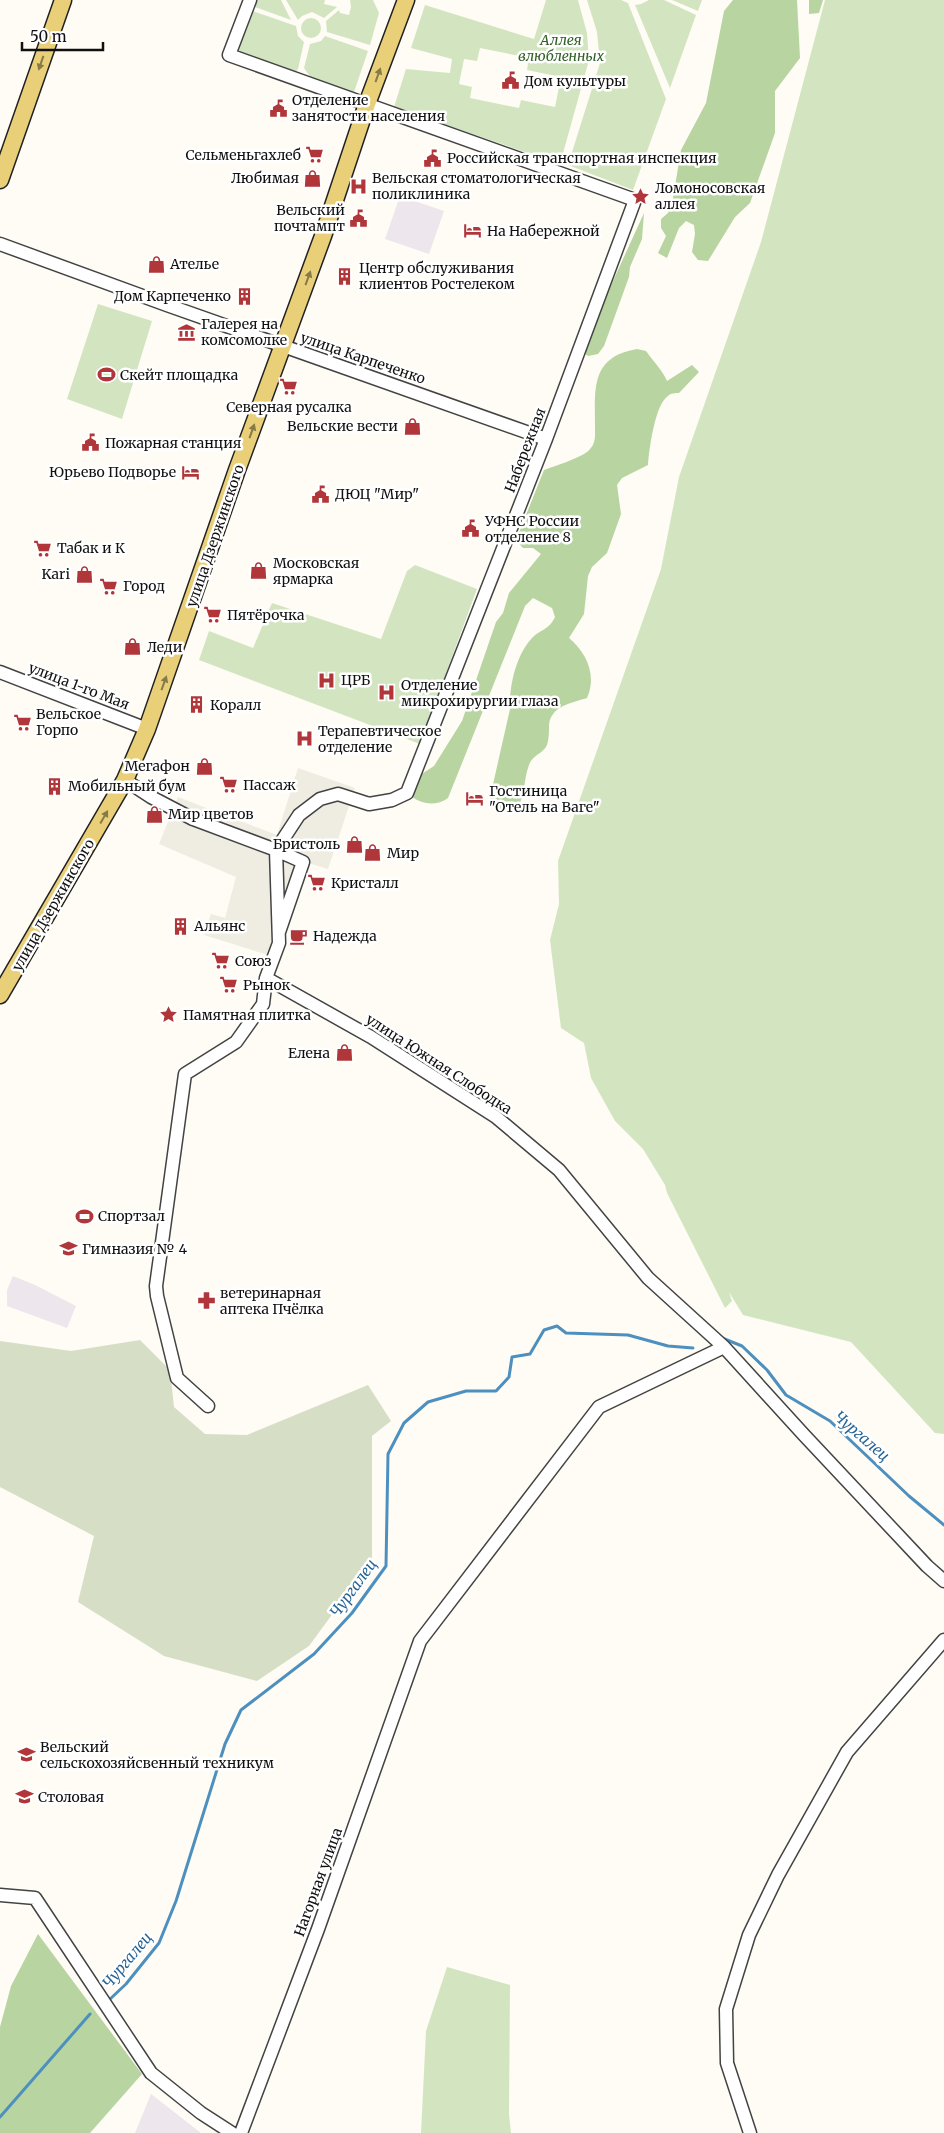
<svg xmlns="http://www.w3.org/2000/svg" width="944" height="2133" viewBox="0 0 944 2133" font-family="Merriweather,serif">
<rect width="100%" height="100%" fill="#fefcf4"/>
<path fill="#ede6ed" d="M 400,196 L 444,211 L 429,254 L 385,239 Z
M 13,1276 L 35,1285 L 76,1306 L 67,1328 L 7,1306 L 7,1290 Z
M 151,2094 L 201,2133 L 135,2133 Z"/>
<path fill="#d3e5c0" fill-rule="evenodd" d="M 257,0 L 281,0 L 291,20 L 255,7 Z
M 286,0 L 325,0 L 324,4 L 337,7 L 324,18 L 312,12 L 302,16 L 298,20 Z
M 350,0 L 373,0 L 379,13 L 370,45 L 327,32 L 326,21 L 339,10 L 340,13 L 349,15 L 351,7 Z
M 546,0 L 578,0 L 587,33 L 589,60 L 560,164 L 394,107 L 406,69 L 450,73 L 452,59 L 411,48 L 425,5 L 534,39 ZM 480,48 L 529,58 L 527,70 L 561,77 L 555,107 L 521,100 L 519,108 L 470,98 L 472,87 L 459,84 L 464,59 L 477,61 Z
M 587,0 L 621,0 L 628,3 L 666,99 L 633,190 L 568,165 L 600,63 L 597,32 Z
M 649,0 L 664,0 L 696,15 L 670,88 L 635,5 L 641,4 Z
M 672,0 L 702,0 L 698,11 Z
M 825,0 L 944,0 L 944,1434 L 935,1433 L 851,1342 L 743,1315 L 729,1292 L 732,1301 L 725,1308 L 667,1193 L 665,1185 L 643,1149 L 615,1121 L 591,1078 L 584,1043 L 561,1028 L 550,940 L 559,904 L 558,861 L 661,569 L 679,477 L 761,242 Z
M 250,10 L 296,26 L 298,36 L 304,42 L 298,69 L 294,74 L 240,54 L 238,41 Z
M301 28a10 10 0 1 1 20 0a10 10 0 1 1-20 0Z
M 325,36 L 368,51 L 353,95 L 314,82 L 304,68 L 310,44 L 321,41 Z
M 98,304 L 152,321 L 122,419 L 67,399 Z
M 415,565 L 477,589 L 420,744 L 199,660 L 209,631 L 253,648 L 272,603 L 381,639 L 407,571 Z
M 447,1967 L 510,1985 L 509,2114 L 511,2133 L 421,2133 L 426,2031 Z"/>
<path fill="#b8d4a1" d="M 733,0 L 797,0 L 800,58 L 775,91 L 775,133 L 750,203 L 735,217 L 708,261 L 698,260 L 692,252 L 695,234 L 694,225 L 686,221 L 679,228 L 667,258 L 658,253 L 666,236 L 661,228 L 661,219 L 668,213 L 672,204 L 681,150 L 706,103 L 724,11 Z
M 809,0 L 823,0 L 819,13 L 809,14 Z
M 644,213 L 642,239 L 630,267 L 629,277 L 604,346 L 598,354 L 588,356 L 581,351 Z
M 637,349 L 646,351 C 653,361 663,371 667,381 L 692,365 L 699,372 L 679,393 C 675,393 671,393 668,396 C 655,404 649,450 648,465 L 622,478 L 617,485 L 621,514 L 607,553 L 592,567 L 588,576 L 584,614 L 569,638 C 587,653 597,676 587,698 C 571,703 551,706 549,725 C 549,731 549,739 547,745 C 543,754 532,755 529,765 C 523,780 526,796 516,810 C 504,812 497,812 489,802 L 510,709 C 509,686 516,655 532,638 C 541,629 549,630 555,617 L 552,608 L 533,598 L 525,606 L 448,798 C 437,806 423,805 412,797 L 412,787 L 417,777 L 434,766 L 462,721 L 496,622 L 503,613 L 509,593 L 541,554 L 533,548 L 523,548 L 516,540 L 544,470 C 554,466 585,457 590,449 C 596,443 595,435 595,427 C 595,389 590,357 637,349 Z
M 38,1934 L 142,2074 L 90,2133 L 0,2133 L 0,2027 L 11,1986 Z"/>
<path fill="#d6dfc6" d="M 140,1340 L 170,1370 L 174,1407 L 205,1434 L 247,1435 L 368,1385 L 391,1421 L 372,1436 L 372,1560 L 309,1646 L 257,1681 L 164,1656 L 78,1602 L 94,1536 L 0,1487 L 0,1341 L 71,1351 Z"/>
<path fill="#efece2" d="M 298,768 L 355,788 L 328,869 L 305,862 L 274,957 L 204,935 L 211,914 L 225,918 L 236,877 L 159,844 L 178,797 L 277,835 Z"/>
<g fill="none" stroke-linecap="round" stroke-linejoin="round">
<path stroke="#4d90bf" stroke-width="3" d="M 722,1338 L 742,1346 L 767,1370 L 786,1395 L 830,1421 L 909,1496 L 944,1525
M 108,2001 L 126,1984 L 159,1943 L 176,1901 L 225,1744 L 241,1710 L 314,1654 L 352,1613 L 386,1566 L 388,1454 L 404,1423 L 428,1402 L 466,1391 L 496,1391 L 509,1377 L 512,1357 L 530,1354 L 544,1330 L 557,1326 L 566,1333 L 628,1335 L 668,1346 L 693,1348
M 0,2117 L 90,2014"/>
<defs>
<path id="minor" d="M 250,0 L 229,55 L 635,200 L 546,439 L 407,793 L 392,800 L 369,804 L 338,794 L 320,799 L 299,815 L 276,850 L 303,862 L 279,932
M 0,244 L 167,305 L 546,439
M 0,672 L 147,729
M 125,780 L 151,797 L 193,819 L 276,850 L 279,943 L 266,978 L 371,1037 L 496,1117 L 559,1170 L 648,1278 L 724,1347
M 208,1406 L 177,1378 L 157,1296 L 156,1286 L 160,1257 L 185,1074 L 236,1042 L 263,1004 L 266,978
M 0,1895 L 35,1898 L 151,2073 L 201,2113 L 232,2133
M 241,2133 L 318,1929 L 420,1641 L 599,1407 L 724,1347 L 804,1435 L 927,1566 L 944,1581
M 750,2133 L 727,2063 L 726,2009 L 749,1935 L 778,1875 L 847,1752 L 944,1640"/>
<path id="major" d="M 0,180 L 63,0
M 0,995 L 125,780 L 147,729 L 237,470 L 323,236 L 367,104 L 406,0"/>
</defs>
<use href="#minor" stroke="#434343" stroke-width="15"/>
<use href="#major" stroke="#212121" stroke-width="19"/>
<use href="#minor" stroke="#fff" stroke-width="12"/>
<use href="#major" stroke="#e9d078" stroke-width="16"/>
</g>
<defs><path id="oneway-solid" d="M-6-.8H1V-3.2L6.5 0L1 3.2V.8H-6Z" transform="scale(1.25)"/></defs>
<g fill="#877a49">
<use href="#oneway-solid" transform="translate(41 63) rotate(109)"/>
<use href="#oneway-solid" transform="translate(378 75) rotate(-70)"/>
<use href="#oneway-solid" transform="translate(308 278) rotate(-70)"/>
<use href="#oneway-solid" transform="translate(252 431) rotate(-70)"/>
<use href="#oneway-solid" transform="translate(164 683) rotate(-70)"/>
<use href="#oneway-solid" transform="translate(104 817) rotate(-60)"/>
</g>
<defs>
<symbol id="civic-bare" viewBox="-9 -9 18 18"><path d="M-.6-6.5H3V-4.5H.6V-3L4-1V1h2V6H-6V1h2V-1L-.6-3ZM-1.2 2.5V6h2.4V2.5Z" fill="#b1363a" stroke="#fff" stroke-width="2.5" paint-order="stroke"/></symbol>
<symbol id="supermarket-bare" viewBox="-9 -9 18 18"><path d="M-6-5.5h2.5l.6 2H6L4.5 2H-2.5L-4.4-4H-6ZM-1.5 3.2a1.3 1.3 0 1 0 .1 0ZM3 3.2a1.3 1.3 0 1 0 .1 0Z" fill="#b1363a" stroke="#fff" stroke-width="2.5" paint-order="stroke"/></symbol>
<symbol id="shop-bare" viewBox="-9 -9 18 18"><path d="M-5-2.5h2.3a2.7 3.5 0 0 1 5.4 0H5L5.5 6h-11ZM-1.5-2.5h3a1.5 2.3 0 0 0-3 0Z" fill="#b1363a" stroke="#fff" stroke-width="2.5" paint-order="stroke"/></symbol>
<symbol id="hospital-bare" viewBox="-9 -9 18 18"><path d="M-5-5h3v3.5h4V-5h3V5h-3V1.5h-4V5h-3Z" fill="#b1363a" stroke="#fff" stroke-width="2.5" paint-order="stroke"/></symbol>
<symbol id="sight-bare" viewBox="-9 -9 18 18"><path d="M0-6L1.8-2.2L6-1.7L2.9 1.2L3.7 5.4L0 3.3L-3.7 5.4L-2.9 1.2L-6-1.7L-1.8-2.2Z" fill="#b1363a" stroke="#fff" stroke-width="2.5" paint-order="stroke"/></symbol>
<symbol id="hotel-bare" viewBox="-9 -9 18 18"><path d="M-6-4.5h1.5V1H6V5H4.5V3h-9V5H-6ZM-4 0a1.8 1.8 0 1 1 3.6 0ZM.5 0V-2.5h3Q6-2.5 6 0Z" fill="#b1363a" stroke="#fff" stroke-width="2.5" paint-order="stroke"/></symbol>
<symbol id="building-bare" viewBox="-9 -9 18 18"><path d="M-4-6H4V6H1V3H-1V6H-4ZM-2.5-4.3h1.7v1.8h-1.7ZM.8-4.3h1.7v1.8H.8ZM-2.5-1h1.7V.8h-1.7ZM.8-1h1.7V.8H.8Z" fill="#b1363a" stroke="#fff" stroke-width="2.5" paint-order="stroke"/></symbol>
<symbol id="museum-bare" viewBox="-9 -9 18 18"><path d="M0-6L6-3V-2H-6V-3ZM-5-1h2V3h-2ZM-1-1h2V3h-2ZM3-1h2V3H3ZM-6 4H6V6H-6Z" fill="#b1363a" stroke="#fff" stroke-width="2.5" paint-order="stroke"/></symbol>
<symbol id="stadium-bare" viewBox="-9 -9 18 18"><path d="M0-5a6.5 5 0 1 0 0 10a6.5 5 0 1 0 0-10ZM-3.5-1.8h7v3.6h-7Z" fill="#b1363a" stroke="#fff" stroke-width="2.5" paint-order="stroke"/></symbol>
<symbol id="cafe-bare" viewBox="-9 -9 18 18"><path d="M-5.5-4.5H6V0H3Q3 3.5 0 3.5H-2.5Q-5.5 3.5-5.5 0ZM3-3.2v2h1.7v-2ZM-6 4.5H4V6H-6Z" fill="#b1363a" stroke="#fff" stroke-width="2.5" paint-order="stroke"/></symbol>
<symbol id="school-bare" viewBox="-9 -9 18 18"><path d="M0-5L7-2L0 1L-7-2ZM-4 1L0 2.5L4 1V4Q0 6-4 4Z" fill="#b1363a" stroke="#fff" stroke-width="2.5" paint-order="stroke"/></symbol>
<symbol id="pharmacy-bare" viewBox="-9 -9 18 18"><path d="M-2-6h4v4h4v4h-4v4h-4v-4h-4v-4h4Z" fill="#b1363a" stroke="#fff" stroke-width="2.5" paint-order="stroke"/></symbol>
<symbol id="university-bare" viewBox="-9 -9 18 18"><path d="M0-5L7-2L0 1L-7-2ZM-4 1L0 2.5L4 1V4Q0 6-4 4Z" fill="#b1363a" stroke="#fff" stroke-width="2.5" paint-order="stroke"/></symbol>
</defs>
<g fill-rule="evenodd">
<use href="#civic-bare" x="498" y="68" width="25" height="25"/>
<use href="#civic-bare" x="266" y="96" width="25" height="25"/>
<use href="#supermarket-bare" x="302" y="142" width="25" height="25"/>
<use href="#civic-bare" x="420" y="146" width="25" height="25"/>
<use href="#shop-bare" x="300" y="166" width="25" height="25"/>
<use href="#hospital-bare" x="346" y="174" width="25" height="25"/>
<use href="#sight-bare" x="628" y="184" width="25" height="25"/>
<use href="#civic-bare" x="346" y="206" width="25" height="25"/>
<use href="#hotel-bare" x="460" y="218" width="25" height="25"/>
<use href="#shop-bare" x="144" y="252" width="25" height="25"/>
<use href="#building-bare" x="332" y="264" width="25" height="25"/>
<use href="#building-bare" x="232" y="284" width="25" height="25"/>
<use href="#museum-bare" x="174" y="320" width="25" height="25"/>
<use href="#stadium-bare" x="94" y="362" width="25" height="25"/>
<use href="#supermarket-bare" x="276" y="374" width="25" height="25"/>
<use href="#shop-bare" x="400" y="414" width="25" height="25"/>
<use href="#civic-bare" x="78" y="430" width="25" height="25"/>
<use href="#hotel-bare" x="178" y="460" width="25" height="25"/>
<use href="#civic-bare" x="308" y="482" width="25" height="25"/>
<use href="#civic-bare" x="458" y="516" width="25" height="25"/>
<use href="#supermarket-bare" x="30" y="536" width="25" height="25"/>
<use href="#shop-bare" x="246" y="558" width="25" height="25"/>
<use href="#shop-bare" x="72" y="562" width="25" height="25"/>
<use href="#supermarket-bare" x="96" y="574" width="25" height="25"/>
<use href="#supermarket-bare" x="200" y="602" width="25" height="25"/>
<use href="#shop-bare" x="120" y="634" width="25" height="25"/>
<use href="#hospital-bare" x="314" y="668" width="25" height="25"/>
<use href="#hospital-bare" x="374" y="680" width="25" height="25"/>
<use href="#building-bare" x="184" y="692" width="25" height="25"/>
<use href="#supermarket-bare" x="10" y="710" width="25" height="25"/>
<use href="#hospital-bare" x="292" y="726" width="25" height="25"/>
<use href="#shop-bare" x="192" y="754" width="25" height="25"/>
<use href="#supermarket-bare" x="216" y="772" width="25" height="25"/>
<use href="#building-bare" x="42" y="774" width="25" height="25"/>
<use href="#hotel-bare" x="462" y="786" width="25" height="25"/>
<use href="#shop-bare" x="142" y="802" width="25" height="25"/>
<use href="#shop-bare" x="342" y="832" width="25" height="25"/>
<use href="#shop-bare" x="360" y="840" width="25" height="25"/>
<use href="#supermarket-bare" x="304" y="870" width="25" height="25"/>
<use href="#building-bare" x="168" y="914" width="25" height="25"/>
<use href="#cafe-bare" x="286" y="924" width="25" height="25"/>
<use href="#supermarket-bare" x="208" y="948" width="25" height="25"/>
<use href="#supermarket-bare" x="216" y="972" width="25" height="25"/>
<use href="#sight-bare" x="156" y="1002" width="25" height="25"/>
<use href="#shop-bare" x="332" y="1040" width="25" height="25"/>
<use href="#stadium-bare" x="72" y="1204" width="25" height="25"/>
<use href="#school-bare" x="56" y="1236" width="25" height="25"/>
<use href="#pharmacy-bare" x="194" y="1288" width="25" height="25"/>
<use href="#university-bare" x="14" y="1742" width="25" height="25"/>
<use href="#university-bare" x="12" y="1784" width="25" height="25"/>
</g>
<g text-anchor="middle" dominant-baseline="central" stroke-width="5" stroke-linejoin="round" paint-order="stroke">
<g font-size="14" font-style="italic" fill="#326127" stroke="#fff">
<text x="561" y="40">Аллея<tspan x="561" dy="16">влюбленных</tspan></text>
</g>
<g font-size="14" fill="#101010" stroke="#fff" text-anchor="start">
<text x="524" y="81">Дом культуры</text>
<text x="292" y="100">Отделение<tspan x="292" dy="16">занятости населения</tspan></text>
<text x="301" y="155" text-anchor="end">Сельменьгахлеб</text>
<text x="447" y="158">Российская транспортная инспекция</text>
<text x="299" y="178" text-anchor="end">Любимая</text>
<text x="372" y="178">Вельская стоматологическая<tspan x="372" dy="16">поликлиника</tspan></text>
<text x="655" y="188">Ломоносовская<tspan x="655" dy="16">аллея</tspan></text>
<text x="345" y="210" text-anchor="end">Вельский<tspan x="345" dy="16">почтампт</tspan></text>
<text x="487" y="231">На Набережной</text>
<text x="170" y="264">Ателье</text>
<text x="359" y="268">Центр обслуживания<tspan x="359" dy="16">клиентов Ростелеком</tspan></text>
<text x="231" y="296" text-anchor="end">Дом Карпеченко</text>
<text x="201" y="324">Галерея на<tspan x="201" dy="16">комсомолке</tspan></text>
<text x="120" y="375">Скейт площадка</text>
<text x="289" y="407" text-anchor="middle">Северная русалка</text>
<text x="398" y="426" text-anchor="end">Вельские вести</text>
<text x="105" y="443">Пожарная станция</text>
<text x="176" y="472" text-anchor="end">Юрьево Подворье</text>
<text x="335" y="494">ДЮЦ "Мир"</text>
<text x="485" y="521">УФНС России<tspan x="485" dy="16">отделение 8</tspan></text>
<text x="57" y="548">Табак и К</text>
<text x="273" y="563">Московская<tspan x="273" dy="16">ярмарка</tspan></text>
<text x="70" y="574" text-anchor="end">Kari</text>
<text x="123" y="586">Город</text>
<text x="227" y="615">Пятёрочка</text>
<text x="147" y="647">Леди</text>
<text x="341" y="680">ЦРБ</text>
<text x="401" y="685">Отделение<tspan x="401" dy="16">микрохирургии глаза</tspan></text>
<text x="210" y="705">Коралл</text>
<text x="36" y="714">Вельское<tspan x="36" dy="16">Горпо</tspan></text>
<text x="318" y="731">Терапевтическое<tspan x="318" dy="16">отделение</tspan></text>
<text x="190" y="766" text-anchor="end">Мегафон</text>
<text x="243" y="785">Пассаж</text>
<text x="68" y="786">Мобильный бум</text>
<text x="489" y="791">Гостиница<tspan x="489" dy="16">"Отель на Ваге"</tspan></text>
<text x="168" y="814">Мир цветов</text>
<text x="340" y="844" text-anchor="end">Бристоль</text>
<text x="387" y="853">Мир</text>
<text x="331" y="883">Кристалл</text>
<text x="194" y="926">Альянс</text>
<text x="313" y="936">Надежда</text>
<text x="235" y="961">Союз</text>
<text x="243" y="985">Рынок</text>
<text x="183" y="1015">Памятная плитка</text>
<text x="330" y="1053" text-anchor="end">Елена</text>
<text x="98" y="1216">Спортзал</text>
<text x="82" y="1249">Гимназия № 4</text>
<text x="220" y="1293">ветеринарная<tspan x="220" dy="16">аптека Пчёлка</tspan></text>
<text x="40" y="1747">Вельский<tspan x="40" dy="16">сельскохозяйсвенный техникум</tspan></text>
<text x="38" y="1797">Столовая</text>
</g>
<g font-size="14" fill="#101010" stroke="#fff">
<text transform="translate(363 358) rotate(19)">улица Карпеченко</text>
<text transform="translate(525 450) rotate(-69)">Набережная</text>
<text transform="translate(215 536) rotate(-71)">улица Дзержинского</text>
<text transform="translate(79 686) rotate(21)">улица 1-го Мая</text>
<text transform="translate(53 905) rotate(-60)">улица Дзержинского</text>
<text transform="translate(439 1064) rotate(33)">улица Южная Слободка</text>
<text transform="translate(318 1882) rotate(-70)">Нагорная улица</text>
</g>
<g font-size="15" font-style="italic" fill="#266395" stroke="#fff">
<text transform="translate(862 1436) rotate(41)">Чургалец</text>
<text transform="translate(353 1588) rotate(-54)">Чургалец</text>
<text transform="translate(127 1960) rotate(-50)">Чургалец</text>
</g>
</g>
<path d="M22 42v8h81v-8" fill="none" stroke="#101010" stroke-width="2.5"/>
<text x="30" y="42" font-size="15" fill="#101010" stroke="#ffffff" stroke-width="4" paint-order="stroke">50 m</text>
</svg>
